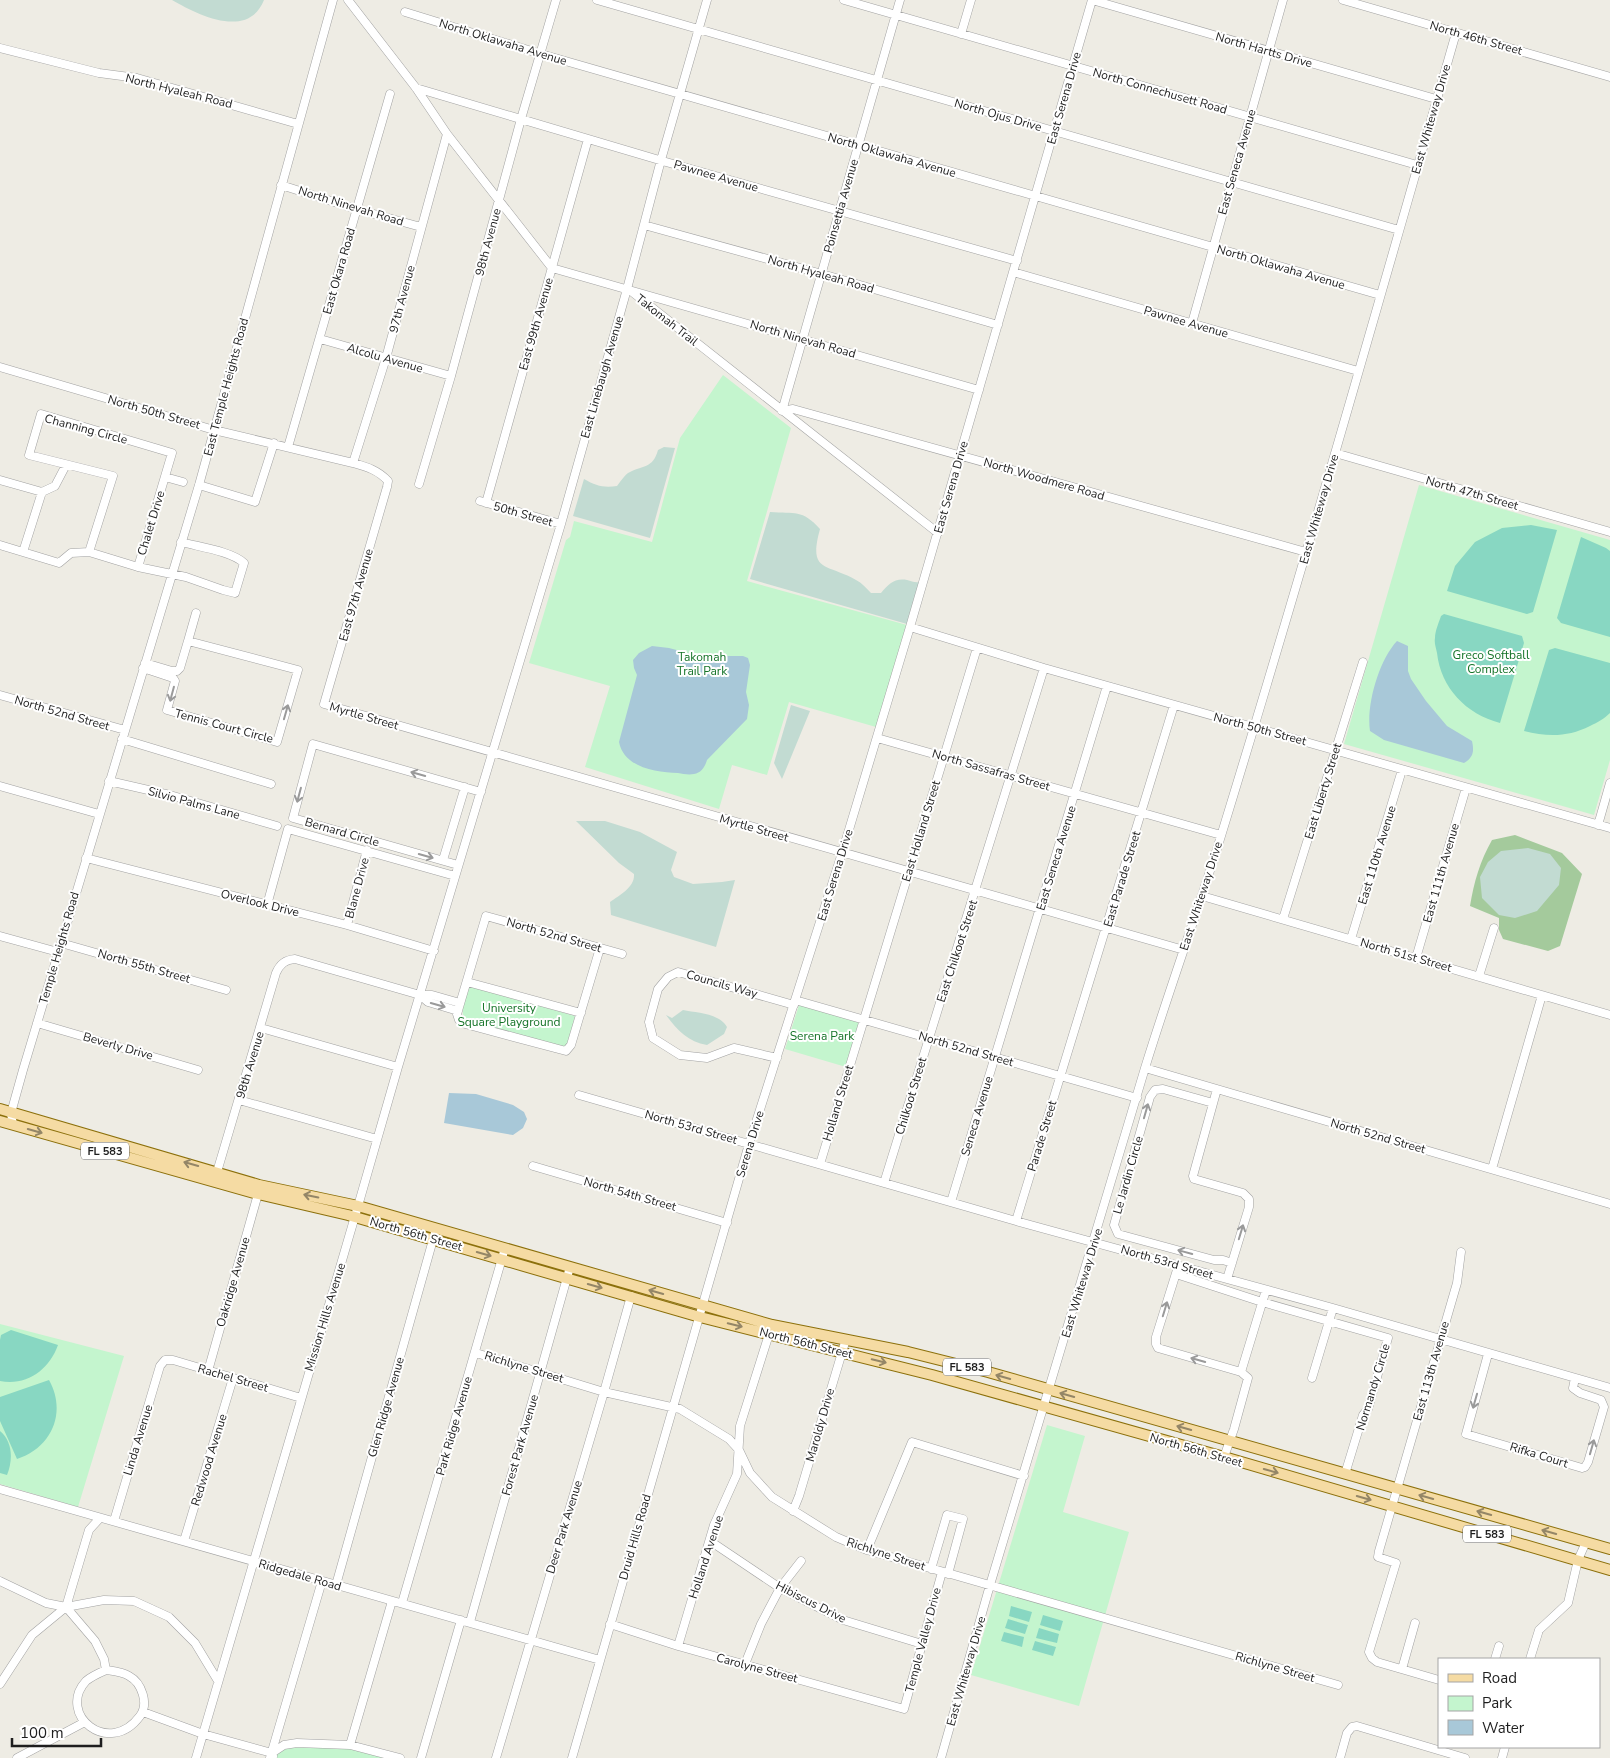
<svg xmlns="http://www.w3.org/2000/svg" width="1610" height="1758" viewBox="0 0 1610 1758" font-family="'Nunito Sans',sans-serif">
<rect width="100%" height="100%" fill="#eeece4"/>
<path fill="#a4ca9c" d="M 1515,835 L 1562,853 L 1582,874 L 1560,946 L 1548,951 L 1503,939 L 1499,930 L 1499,918 L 1470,906 C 1474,882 1480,861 1492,840 Z"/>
<path fill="#c2dbd2" d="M 172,0 L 264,0 C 248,40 198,15 172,0 Z
M 664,447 L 675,448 L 650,538 L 573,516 L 584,479 C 596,486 604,488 617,486 C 620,482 624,476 628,473 C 642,465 653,469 658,450 Z
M 770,512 C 795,514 802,509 820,529 C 808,573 826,563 856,580 C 862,583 866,588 871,593 L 881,593 C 889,584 894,578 907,580 C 912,581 914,583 920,582 L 907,624 L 750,579 Z
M 791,705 L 810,711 L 782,779 L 774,763 Z
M 576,821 L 605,821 L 640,832 L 677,852 L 671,870 L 674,877 L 693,884 L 722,882 L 735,880 L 716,947 L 611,915 L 610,902 C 620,895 635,887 634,874 L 619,863 Z
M 1528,848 L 1550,854 L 1561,868 L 1559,885 L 1537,911 L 1515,918 L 1499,915 L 1482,898 L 1480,877 L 1488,862 L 1501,851 Z
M 683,1010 C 697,1013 719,1013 727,1027 L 724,1034 L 707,1045 C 688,1042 677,1030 666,1015 L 672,1018 Z"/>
<path fill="#c4f5ce" d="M 723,375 L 791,428 L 747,581 L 907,625 L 876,727 L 789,702 L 767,775 L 732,765 L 719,809 L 585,767 L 610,686 L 529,663 L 566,540 L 570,537 L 574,521 L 652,542 L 680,438 Z
M 1419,485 L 1610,540 L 1610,760 L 1594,815 L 1344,744 Z
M 470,986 L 575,1016 L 566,1049 L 466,1020 C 458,1012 467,996 470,986 Z
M 799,1005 L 859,1022 L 846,1067 L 785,1049 Z
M 0,1324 L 124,1356 L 78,1507 L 0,1484 Z
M 1047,1425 L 1085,1436 L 1063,1512 L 1129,1532 L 1079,1706 L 971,1675 Z
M 296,1745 L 349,1748 L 390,1758 L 277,1758 L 277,1753 L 284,1747 Z"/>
<path fill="#88d7c2" d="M 1531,525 L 1557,530 L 1533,612 L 1527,614 L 1447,591 L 1455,566 L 1475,542 L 1502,528 Z
M 1581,537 L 1606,548 L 1610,551 L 1610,637 L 1561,623 L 1557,618 Z
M 1444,614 L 1522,636 L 1524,643 L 1500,723 C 1466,714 1441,688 1437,653 C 1436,648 1434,643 1435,638 C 1435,631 1439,622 1441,616 Z
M 1555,648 L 1610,663 L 1610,713 C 1604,719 1598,722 1590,726 C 1568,737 1548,737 1524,731 L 1549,650 Z
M 11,1330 L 58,1345 C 49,1370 27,1386 0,1381 L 0,1340 L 1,1335 Z
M 49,1380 C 67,1412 52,1448 17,1459 L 0,1421 L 0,1397 Z
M 0,1431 C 13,1442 13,1460 7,1475 L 0,1473 Z
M 1011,1606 L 1032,1612 L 1029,1622 L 1009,1616 Z
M 1043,1615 L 1063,1621 L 1060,1631 L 1040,1625 Z
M 1008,1619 L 1028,1625 L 1025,1634 L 1005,1628 Z
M 1039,1628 L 1059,1634 L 1057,1643 L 1036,1638 Z
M 1004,1632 L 1024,1637 L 1022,1647 L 1001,1641 Z
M 1035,1641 L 1056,1647 L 1053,1656 L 1032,1650 Z"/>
<path fill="#a8c8d8" d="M 1397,641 L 1408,646 L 1408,671 L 1411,679 L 1426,701 L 1447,726 L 1472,741 C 1474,751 1474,757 1464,763 L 1384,740 L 1370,731 C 1366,705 1379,660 1397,641 Z
M 652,646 L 669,648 L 699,656 L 743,656 L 748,658 L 750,665 L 746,692 L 749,705 L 747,719 L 707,760 C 705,767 701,773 694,774 C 689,775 683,774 678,773 C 656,772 624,768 619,742 L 637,675 L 634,668 L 633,660 L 639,653 Z
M 449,1093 L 476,1094 L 513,1105 L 524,1112 L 527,1119 L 523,1128 L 513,1135 L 444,1123 Z"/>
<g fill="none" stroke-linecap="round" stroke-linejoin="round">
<defs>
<path id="minor" d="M 348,0 L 416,88 L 447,134 L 552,268 L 979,390
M 597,0 L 1399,230
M 844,0 L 1417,165
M 900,0 L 782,411 L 793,409 L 1306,552
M 1092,0 L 1436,99
M 1343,0 L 1610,77
M 405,12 L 541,54 L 1380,295
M 961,34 L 971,0
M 0,48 L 99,73 L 137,78 L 298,124
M 416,88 L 666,162 L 1017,261
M 281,185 L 356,209 L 421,227
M 644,225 L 822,274 L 998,325
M 1013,272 L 1358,371
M 631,291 L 938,533
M 1192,323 L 1283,0
M 320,339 L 451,376
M 0,367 L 214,430 L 353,463 C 367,467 378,470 388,481 L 387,487 L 324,704 L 1184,950
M 288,447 L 390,94
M 1335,453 L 1610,532
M 353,463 L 386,358 L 447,134
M 165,477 L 183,482
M 0,480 L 42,492 L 55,486 L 66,465
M 419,484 L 451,376 L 521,119 L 556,0
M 199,485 L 255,502 L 274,443
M 480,501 L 561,524
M 486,503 L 588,139
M 0,545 L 59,563 L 71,553 L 89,552 L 138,567 L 172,453 L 41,414 L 29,455 L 113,476 L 89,552
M 23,552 L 42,492
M 138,567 L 186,577 L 223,590 L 235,593 L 244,563 C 231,551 199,547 181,542
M 910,627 L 1044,668 L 1610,828
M 188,641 L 196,613
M 143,668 L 173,678 L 175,681 L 167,710 L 277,742 L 298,670 L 188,641 L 180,668 L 177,671 L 172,671 L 145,663
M 0,695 L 125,730
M 877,738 L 1221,835
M 122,739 L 271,784
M 109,781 L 170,795 L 277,826
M 0,786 L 99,814
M 1598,825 L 1610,783
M 86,858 L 347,925 L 434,951
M 443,860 L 465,787
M 458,865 L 293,818 L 313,744 L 481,792
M 1202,896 L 1610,1015
M 267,905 L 288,829 L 455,876
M 1283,919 L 1363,662
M 347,925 L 367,850
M 0,936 L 58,952
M 1351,939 L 1402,770
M 61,943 L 226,990
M 600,948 L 571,1045 L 566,1051 L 465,1024 L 459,1020 L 457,1014 L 486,916 L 622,954
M 1416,958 L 1466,788
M 1479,976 L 1494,928
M 467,982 L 581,1013
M 420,995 L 428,1002 L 458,1011
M 795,1000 L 1137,1098
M 37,1023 L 198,1070
M 261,1028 L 398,1067
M 777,1058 L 734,1048 L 707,1058 L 680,1055 L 653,1038 L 649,1022 L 658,989 L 668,977 L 678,972 L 794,1005
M 1145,1068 L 1610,1204
M 1217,1089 L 1193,1176 L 1194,1179 L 1243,1193 L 1249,1199 L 1249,1207 L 1227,1279
M 579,1095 L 1016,1221 L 1333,1308 L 1610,1388
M 239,1100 L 377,1139
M 1213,1103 L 1163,1089 L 1155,1090 L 1150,1097 L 1114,1225 L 1118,1234 L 1214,1260 L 1223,1260 L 1232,1263
M 13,1125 L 11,1113 L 23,1070 L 199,485 L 333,0
M 820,1164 L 977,648
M 533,1166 L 727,1223
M 1492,1169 L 1542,995
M 217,1172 L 276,973 C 280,964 285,960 295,959 L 420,995 L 432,995 L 460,1003
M 884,1183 L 1044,668
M 951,1202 L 1107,686
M 1016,1221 L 1174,705
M 1177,1270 L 1156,1337 L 1156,1344 L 1158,1348 L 1241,1372
M 1176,1274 L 1262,1302 L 1388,1338 L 1368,1409 L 1363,1415 L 1345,1474
M 476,1353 L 604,1392 L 680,1409 L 729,1439 L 739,1450 L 750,1473 L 772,1497 L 836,1537 L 867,1550 L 1338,1685
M 1488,1354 L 1466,1434 L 1582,1468 L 1585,1467 L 1588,1462 L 1604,1407 L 1601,1400 L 1580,1393 L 1573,1388 L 1575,1378
M 208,1371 L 258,1194
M 1312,1378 L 1333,1308
M 1224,1457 L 1234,1429 L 1248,1378 L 1241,1372 L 1266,1290
M 0,1489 L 600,1660
M 793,1511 L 799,1496 L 846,1339
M 114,1521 L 160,1366 L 165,1360 L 173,1360 L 301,1398
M 184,1541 L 233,1378
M 710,1541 L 780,1588 L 843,1620 L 922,1644
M 867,1550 L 912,1442 L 1024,1476
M 931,1569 L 947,1515 L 963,1519 L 948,1574
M 0,1581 L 46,1603 L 66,1607 L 95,1641 L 104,1659 L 106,1670
M 336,1585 L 436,1229
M 402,1603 L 505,1248
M 66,1607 L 89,1530 L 100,1518
M 470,1622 L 570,1267
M 610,1624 L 678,1646 L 904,1709 L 942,1572
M 678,1646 L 714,1525 L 737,1474 L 740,1426 L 770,1331
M 1495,1659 L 1499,1646
M 1530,1659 L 1539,1630 L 1568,1603 L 1578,1560 L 1586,1542
M 745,1664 L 761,1624 L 780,1588 L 801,1561
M 1402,1669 L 1415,1623
M 106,1670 C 113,1671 123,1672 129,1676 C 142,1683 149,1704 140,1716 C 109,1758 56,1714 86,1681 C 92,1676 99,1673 106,1670 Z
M 1439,1680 L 1377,1662 L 1372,1658 L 1369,1652 L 1396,1563 L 1378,1557 L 1379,1551 L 1457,1283 L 1461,1252
M 0,1684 L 32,1635 L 66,1607 L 104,1600 L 134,1601 L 169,1617 L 195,1643 L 218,1681
M 143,1712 L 203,1734 L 272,1753 L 273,1756
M 350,1745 L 392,1601
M 272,1753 L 284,1745 L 297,1743 L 350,1745 L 400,1758
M 17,1758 L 83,1723
M 196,1758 L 358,1206 L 398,1067 L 561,524 L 627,289 L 661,160 L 707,0
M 270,1758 L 322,1581
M 421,1758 L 461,1620
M 496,1758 L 604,1392 L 631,1296
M 572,1758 L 749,1144 L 842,853 L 910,627 L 1092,0
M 941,1758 L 990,1585 L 1145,1068 C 1169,990 1197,914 1221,836 C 1303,569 1379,301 1456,33
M 1340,1758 L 1347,1733 L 1352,1727 L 1357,1726 L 1465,1758
M 1502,1758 L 1505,1747"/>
<path id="major" d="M 0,1109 L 259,1185 L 358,1206 L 772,1325 L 908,1352 L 988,1372 L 1610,1549
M 0,1121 L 258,1194 L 348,1215 L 700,1317 L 932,1375 L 1224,1457 L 1610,1570"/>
</defs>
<use href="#minor" stroke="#a2a2a2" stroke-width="9"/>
<use href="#major" stroke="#8c700b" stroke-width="12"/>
<use href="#minor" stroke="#fff" stroke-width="8"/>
<use href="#major" stroke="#f5dba3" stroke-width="10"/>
</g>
<defs><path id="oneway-shaft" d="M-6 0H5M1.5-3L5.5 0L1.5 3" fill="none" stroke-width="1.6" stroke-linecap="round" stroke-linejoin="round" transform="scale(1.25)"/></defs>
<g stroke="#9a9a9a">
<use href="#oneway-shaft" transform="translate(172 694) rotate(105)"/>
<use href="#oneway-shaft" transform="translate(286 712) rotate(-74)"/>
<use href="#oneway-shaft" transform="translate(418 774) rotate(-164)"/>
<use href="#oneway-shaft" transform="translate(299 795) rotate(105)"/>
<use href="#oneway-shaft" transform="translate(426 856) rotate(16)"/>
<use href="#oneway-shaft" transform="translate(438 1005) rotate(16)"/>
<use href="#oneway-shaft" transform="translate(1146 1111) rotate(-74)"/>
<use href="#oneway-shaft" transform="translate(1241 1232) rotate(-73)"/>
<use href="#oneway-shaft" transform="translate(1185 1252) rotate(-165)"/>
<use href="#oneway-shaft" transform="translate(1165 1309) rotate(-73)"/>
<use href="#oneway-shaft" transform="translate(1198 1360) rotate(-164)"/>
<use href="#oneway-shaft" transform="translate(1475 1401) rotate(106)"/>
<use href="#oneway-shaft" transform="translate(1592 1447) rotate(-74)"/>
</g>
<g stroke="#948667">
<use href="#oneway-shaft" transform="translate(35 1131) rotate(16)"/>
<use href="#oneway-shaft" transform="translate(191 1164) rotate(-164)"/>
<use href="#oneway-shaft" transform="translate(311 1196) rotate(-168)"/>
<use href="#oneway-shaft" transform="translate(484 1254) rotate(16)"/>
<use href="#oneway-shaft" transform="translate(595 1286) rotate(16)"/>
<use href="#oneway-shaft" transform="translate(656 1292) rotate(-164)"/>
<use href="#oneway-shaft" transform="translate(735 1325) rotate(14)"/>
<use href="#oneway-shaft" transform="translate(879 1361) rotate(14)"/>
<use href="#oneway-shaft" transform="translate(1003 1377) rotate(-164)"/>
<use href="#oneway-shaft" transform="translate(1067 1395) rotate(-164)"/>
<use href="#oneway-shaft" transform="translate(1184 1428) rotate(-164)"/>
<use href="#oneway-shaft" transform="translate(1271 1471) rotate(16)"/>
<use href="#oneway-shaft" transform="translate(1426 1497) rotate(-164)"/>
<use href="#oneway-shaft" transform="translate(1364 1498) rotate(16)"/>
<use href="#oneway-shaft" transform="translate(1484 1513) rotate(-164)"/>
<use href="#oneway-shaft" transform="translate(1549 1532) rotate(-164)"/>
</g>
<g text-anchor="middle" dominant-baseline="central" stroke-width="4" stroke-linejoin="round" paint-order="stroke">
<g fill="#fff" stroke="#626262" stroke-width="1">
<rect x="81" y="1142.5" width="48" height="17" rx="4"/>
<rect x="943" y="1358.5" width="48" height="17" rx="4"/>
<rect x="1463" y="1525.5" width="48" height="17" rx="4"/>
</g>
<g font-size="11" font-weight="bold" fill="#1e1e1e">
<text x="105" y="1151">FL 583</text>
<text x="967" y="1367">FL 583</text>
<text x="1487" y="1534">FL 583</text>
</g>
<g font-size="12" fill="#1e1e1e" stroke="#fff">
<text transform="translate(1476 38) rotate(16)">North 46th Street</text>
<text transform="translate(503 42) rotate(17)">North Oklawaha Avenue</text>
<text transform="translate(1264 50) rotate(16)">North Hartts Drive</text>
<text transform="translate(179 91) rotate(14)">North Hyaleah Road</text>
<text transform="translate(1160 91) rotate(16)">North Connechusett Road</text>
<text transform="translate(1064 98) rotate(-74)">East Serena Drive</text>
<text transform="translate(998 115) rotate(16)">North Ojus Drive</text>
<text transform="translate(1431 119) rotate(-74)">East Whiteway Drive</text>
<text transform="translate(892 155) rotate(16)">North Oklawaha Avenue</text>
<text transform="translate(1237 162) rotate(-74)">East Seneca Avenue</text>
<text transform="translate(716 176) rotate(16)">Pawnee Avenue</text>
<text transform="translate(351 206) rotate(17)">North Ninevah Road</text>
<text transform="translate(841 206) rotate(-74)">Poinsettia Avenue</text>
<text transform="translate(488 242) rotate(-75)">98th Avenue</text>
<text transform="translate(1281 267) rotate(16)">North Oklawaha Avenue</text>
<text transform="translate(339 271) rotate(-74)">East Okara Road</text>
<text transform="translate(821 274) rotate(16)">North Hyaleah Road</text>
<text transform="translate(402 299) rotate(-75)">97th Avenue</text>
<text transform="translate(667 320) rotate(38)">Takomah Trail</text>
<text transform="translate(1186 322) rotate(16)">Pawnee Avenue</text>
<text transform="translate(536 324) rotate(-74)">East 99th Avenue</text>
<text transform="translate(803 339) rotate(16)">North Ninevah Road</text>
<text transform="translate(385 358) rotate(16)">Alcolu Avenue</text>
<text transform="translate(602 377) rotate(-74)">East Linebaugh Avenue</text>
<text transform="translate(226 387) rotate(-75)">East Temple Heights Road</text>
<text transform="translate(154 412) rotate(16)">North 50th Street</text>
<text transform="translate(86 429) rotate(15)">Channing Circle</text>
<text transform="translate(1044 479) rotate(16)">North Woodmere Road</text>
<text transform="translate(951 487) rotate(-74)">East Serena Drive</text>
<text transform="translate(1472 493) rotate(16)">North 47th Street</text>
<text transform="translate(1319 509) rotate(-74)">East Whiteway Drive</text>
<text transform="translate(523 514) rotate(16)">50th Street</text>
<text transform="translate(151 523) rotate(-73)">Chalet Drive</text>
<text transform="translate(356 595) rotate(-74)">East 97th Avenue</text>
<text transform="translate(62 713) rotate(16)">North 52nd Street</text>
<text transform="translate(364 716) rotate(16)">Myrtle Street</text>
<text transform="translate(224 726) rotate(15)">Tennis Court Circle</text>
<text transform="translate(1260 729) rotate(15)">North 50th Street</text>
<text transform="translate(991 770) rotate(16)">North Sassafras Street</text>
<text transform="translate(1323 791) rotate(-73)">East Liberty Street</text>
<text transform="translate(194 803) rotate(15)">Silvio Palms Lane</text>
<text transform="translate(754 828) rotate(16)">Myrtle Street</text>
<text transform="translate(921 831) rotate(-73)">East Holland Street</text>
<text transform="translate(342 832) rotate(16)">Bernard Circle</text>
<text transform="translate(1377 855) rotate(-73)">East 110th Avenue</text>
<text transform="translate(1056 858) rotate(-73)">East Seneca Avenue</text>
<text transform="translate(1441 873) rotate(-74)">East 111th Avenue</text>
<text transform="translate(835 875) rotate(-73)">East Serena Drive</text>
<text transform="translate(1122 879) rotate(-73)">East Parade Street</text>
<text transform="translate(357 888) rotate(-75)">Blane Drive</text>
<text transform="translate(1201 896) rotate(-72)">East Whiteway Drive</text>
<text transform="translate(260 903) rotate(14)">Overlook Drive</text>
<text transform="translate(554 935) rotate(16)">North 52nd Street</text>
<text transform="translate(59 948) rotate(-74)">Temple Heights Road</text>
<text transform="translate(957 951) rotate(-72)">East Chilkoot Street</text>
<text transform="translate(1406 955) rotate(16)">North 51st Street</text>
<text transform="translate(144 966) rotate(16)">North 55th Street</text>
<text transform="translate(722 984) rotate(16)">Councils Way</text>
<text transform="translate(118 1046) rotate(16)">Beverly Drive</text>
<text transform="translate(966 1049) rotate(16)">North 52nd Street</text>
<text transform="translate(250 1065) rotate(-73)">98th Avenue</text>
<text transform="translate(911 1096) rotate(-73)">Chilkoot Street</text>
<text transform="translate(838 1103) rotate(-73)">Holland Street</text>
<text transform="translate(977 1116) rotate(-73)">Seneca Avenue</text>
<text transform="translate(691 1127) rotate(16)">North 53rd Street</text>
<text transform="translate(1042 1136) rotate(-73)">Parade Street</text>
<text transform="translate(1378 1136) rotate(16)">North 52nd Street</text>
<text transform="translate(750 1144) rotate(-73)">Serena Drive</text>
<text transform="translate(1128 1175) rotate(-74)">Le Jardin Circle</text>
<text transform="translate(630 1194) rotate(16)">North 54th Street</text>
<text transform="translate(416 1234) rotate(16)">North 56th Street</text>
<text transform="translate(1167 1262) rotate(16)">North 53rd Street</text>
<text transform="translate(233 1282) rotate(-74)">Oakridge Avenue</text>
<text transform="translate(1082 1283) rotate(-73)">East Whiteway Drive</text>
<text transform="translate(325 1317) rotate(-73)">Mission Hills Avenue</text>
<text transform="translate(806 1343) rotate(14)">North 56th Street</text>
<text transform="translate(524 1367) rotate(17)">Richlyne Street</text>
<text transform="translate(1431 1371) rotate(-74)">East 113th Avenue</text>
<text transform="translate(233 1378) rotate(16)">Rachel Street</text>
<text transform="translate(1373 1387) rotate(-73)">Normandy Circle</text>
<text transform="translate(386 1407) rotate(-74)">Glen Ridge Avenue</text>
<text transform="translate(820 1425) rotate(-74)">Maroldy Drive</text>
<text transform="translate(454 1426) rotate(-74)">Park Ridge Avenue</text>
<text transform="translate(138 1440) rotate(-73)">Linda Avenue</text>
<text transform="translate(520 1445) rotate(-74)">Forest Park Avenue</text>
<text transform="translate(1196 1450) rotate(16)">North 56th Street</text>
<text transform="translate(1539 1455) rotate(17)">Rifka Court</text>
<text transform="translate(209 1460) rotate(-73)">Redwood Avenue</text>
<text transform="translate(564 1527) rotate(-73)">Deer Park Avenue</text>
<text transform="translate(635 1537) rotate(-74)">Druid Hills Road</text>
<text transform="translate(886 1554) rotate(18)">Richlyne Street</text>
<text transform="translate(706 1557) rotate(-72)">Holland Avenue</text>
<text transform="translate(300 1575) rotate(16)">Ridgedale Road</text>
<text transform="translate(811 1602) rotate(27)">Hibiscus Drive</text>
<text transform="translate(923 1640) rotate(-75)">Temple Valley Drive</text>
<text transform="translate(1275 1667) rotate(16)">Richlyne Street</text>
<text transform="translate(757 1668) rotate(15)">Carolyne Street</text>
<text transform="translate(966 1671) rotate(-74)">East Whiteway Drive</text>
</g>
<g font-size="12" fill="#147327" stroke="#fff">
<text x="1491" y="655">Greco Softball<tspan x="1491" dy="14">Complex</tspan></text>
<text x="702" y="657">Takomah<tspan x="702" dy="14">Trail Park</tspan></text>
<text x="509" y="1008">University<tspan x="509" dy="14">Square Playground</tspan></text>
<text x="822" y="1036">Serena Park</text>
</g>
</g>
<rect x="1438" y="1658" width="162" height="90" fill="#ffffff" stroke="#a5a5a5"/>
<rect x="1448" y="1674" width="25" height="8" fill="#f5dba3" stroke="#a5a5a5"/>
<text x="1482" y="1683" font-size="15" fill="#1e1e1e">Road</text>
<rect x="1448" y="1696" width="25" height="15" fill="#c4f5ce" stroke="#a5a5a5"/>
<text x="1482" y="1708" font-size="15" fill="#1e1e1e">Park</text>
<rect x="1448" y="1720" width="25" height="15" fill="#a8c8d8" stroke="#a5a5a5"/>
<text x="1482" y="1733" font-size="15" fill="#1e1e1e">Water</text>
<path d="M12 1738v8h89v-8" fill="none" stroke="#1e1e1e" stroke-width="2.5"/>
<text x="20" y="1738" font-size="15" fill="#1e1e1e" stroke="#ffffff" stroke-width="4" paint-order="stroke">100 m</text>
</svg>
